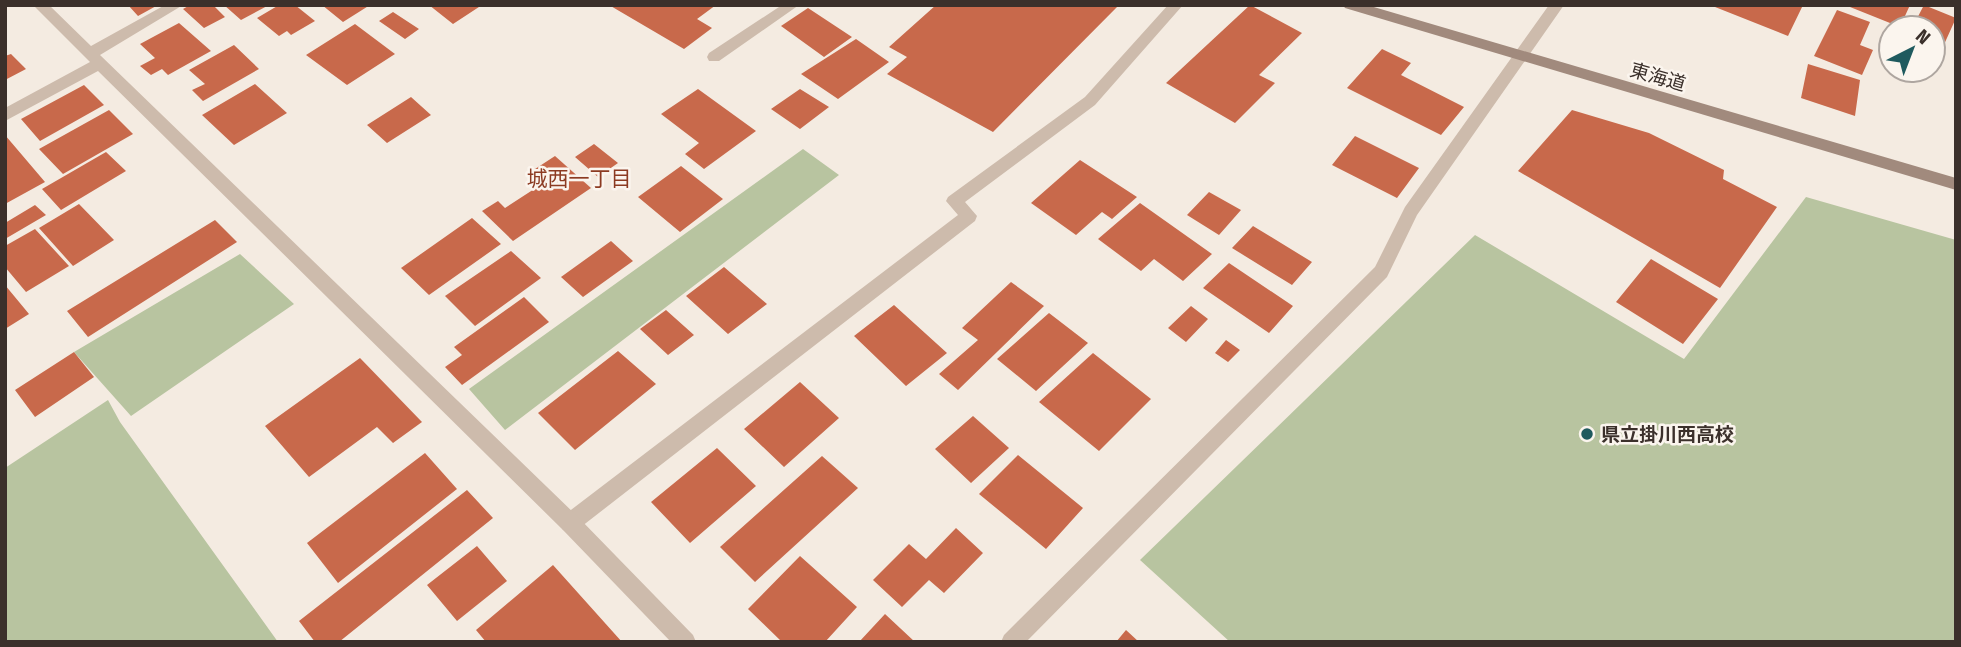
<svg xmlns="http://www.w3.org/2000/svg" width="1961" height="647" viewBox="0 0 1961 647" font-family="'Fira Sans Condensed','Noto Sans JP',sans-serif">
<rect width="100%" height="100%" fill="#f4ebe1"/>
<path fill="#b8c4a0" d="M 803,149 L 839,175 L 505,430 L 469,389 Z
M 1806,197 L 1956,240 L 1956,642 L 1230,642 L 1140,560 L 1475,235 L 1684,359 Z
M 240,254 L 294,304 L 131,416 L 74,352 Z
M 108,400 L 120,422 L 278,642 L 5,642 L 5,468 Z"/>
<path fill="#c8694b" d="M 128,5 L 158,5 L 138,16 Z
M 190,5 L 213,5 L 225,17 L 204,28 L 183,9 Z
M 224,5 L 269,5 L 241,20 Z
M 279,5 L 295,5 L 315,21 L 291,35 L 287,31 L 279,36 L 257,18 Z
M 322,5 L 370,5 L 343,22 Z
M 429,5 L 482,5 L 453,24 Z
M 609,5 L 716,5 L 697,19 L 712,28 L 684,49 Z
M 936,5 L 1119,5 L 993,132 L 887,74 L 907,57 L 889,47 Z
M 1250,5 L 1302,33 L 1259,75 L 1275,83 L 1235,123 L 1166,83 Z
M 1710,5 L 1803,5 L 1788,36 Z
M 1845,5 L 1910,5 L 1900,27 Z
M 1924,5 L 1956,18 L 1937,60 L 1933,58 L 1933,28 L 1912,28 Z
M 808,8 L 852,37 L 824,57 L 781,26 Z
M 1837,10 L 1870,22 L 1860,45 L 1873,50 L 1862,75 L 1814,56 Z
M 393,12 L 419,29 L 405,39 L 379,21 Z
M 179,23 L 211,51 L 168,75 L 162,69 L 151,75 L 140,66 L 155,58 L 140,44 Z
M 355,24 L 395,54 L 347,85 L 306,55 Z
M 856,39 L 889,62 L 838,99 L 801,74 Z
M 234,45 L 259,69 L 203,101 L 192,90 L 205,84 L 189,70 Z
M 1382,49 L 1411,63 L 1401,75 L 1464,107 L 1441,135 L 1347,88 Z
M 11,54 L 26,69 L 5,80 L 5,56 Z
M 1808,64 L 1860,80 L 1855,116 L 1801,98 Z
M 255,84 L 287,113 L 234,145 L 202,115 Z
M 84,85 L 104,105 L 40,141 L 21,119 Z
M 698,89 L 756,131 L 704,169 L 685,154 L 699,143 L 661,114 Z
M 800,89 L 829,107 L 800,129 L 771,109 Z
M 411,97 L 431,115 L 387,143 L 367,125 Z
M 109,110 L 133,134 L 63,174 L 39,149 Z
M 1572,110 L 1649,133 L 1724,170 L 1723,179 L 1777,207 L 1720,288 L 1518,171 Z
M 5,135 L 45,182 L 5,204 Z
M 1355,136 L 1419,168 L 1397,198 L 1332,165 Z
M 594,144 L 618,163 L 598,177 L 575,157 Z
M 106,152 L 126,171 L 61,210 L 42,189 Z
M 555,156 L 591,188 L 513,241 L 482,211 L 498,201 L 505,208 L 545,182 L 532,171 Z
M 1080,160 L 1137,197 L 1112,219 L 1102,212 L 1076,235 L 1031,203 Z
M 681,166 L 723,199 L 680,232 L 638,197 Z
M 1209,192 L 1241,210 L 1219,235 L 1187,215 Z
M 1140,203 L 1212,254 L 1183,281 L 1154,259 L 1141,271 L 1098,239 Z
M 79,204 L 114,240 L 73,266 L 39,228 Z
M 35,205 L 46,215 L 5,239 L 5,223 Z
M 472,218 L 501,244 L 429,295 L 401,268 Z
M 215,220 L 237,242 L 88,337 L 67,311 Z
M 1253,226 L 1312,262 L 1292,285 L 1232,248 Z
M 35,229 L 69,266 L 26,292 L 5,267 L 5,246 Z
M 611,241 L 633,261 L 583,297 L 561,277 Z
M 511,251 L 541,278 L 475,326 L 445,296 Z
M 1651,259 L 1718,299 L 1683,344 L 1616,302 Z
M 1229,263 L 1293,306 L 1269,333 L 1203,288 Z
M 724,267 L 767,304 L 728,334 L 686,296 Z
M 1011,282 L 1044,306 L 958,390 L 939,374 L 978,340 L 962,328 Z
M 5,285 L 29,314 L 5,329 Z
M 524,297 L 549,322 L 462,385 L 445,367 L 462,355 L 454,347 Z
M 894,305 L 947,353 L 906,386 L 854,336 Z
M 1191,306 L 1208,319 L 1186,342 L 1168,328 Z
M 666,310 L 694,335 L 668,355 L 640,329 Z
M 1049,313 L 1088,343 L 1036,391 L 997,359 Z
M 1226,340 L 1240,350 L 1228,362 L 1215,353 Z
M 618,351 L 656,384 L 575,450 L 538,413 Z
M 74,352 L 94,377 L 35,417 L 15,390 Z
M 1093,353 L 1151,399 L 1099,451 L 1039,402 Z
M 360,358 L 422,422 L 393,443 L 377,427 L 309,477 L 265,426 Z
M 800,382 L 839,418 L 784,467 L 744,429 Z
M 973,416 L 1009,448 L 971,483 L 935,449 Z
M 717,448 L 756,486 L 690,543 L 651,502 Z
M 425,453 L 457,489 L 338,583 L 307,543 Z
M 1018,455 L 1083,508 L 1046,549 L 979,494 Z
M 822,456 L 858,488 L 755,582 L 720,547 Z
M 467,490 L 493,518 L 339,642 L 315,642 L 299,621 Z
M 956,528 L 983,553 L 944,593 L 929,580 L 902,607 L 873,580 L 909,544 L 926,559 Z
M 477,546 L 507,581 L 457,621 L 427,585 Z
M 800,556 L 857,607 L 825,642 L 782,642 L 748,609 Z
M 553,565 L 622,642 L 486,642 L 476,630 Z
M 885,614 L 915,642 L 859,642 Z
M 1126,630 L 1139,642 L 1116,642 Z"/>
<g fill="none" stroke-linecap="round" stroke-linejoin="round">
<path fill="#cdbbac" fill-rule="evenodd" d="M 782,5 L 799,5 L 719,61 L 709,61 L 707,57 L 709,53 Z
M 1168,5 L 1183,5 L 1095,105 L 965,202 L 977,216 L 975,221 L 577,530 L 570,532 L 563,530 L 560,523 L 563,516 L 958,215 L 946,201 L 948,197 L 1085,97 Z"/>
<path fill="#cdbbac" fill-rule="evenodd" d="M 33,5 L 49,5 L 91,46 L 165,5 L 183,5 L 100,55 L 577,516 L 693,635 L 696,642 L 671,642 L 563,530 L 98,71 L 5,121 L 5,108 L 90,62 Z
M 1549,5 L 1564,5 L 1417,215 L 1387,277 L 1026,642 L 1001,642 L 1004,635 L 1375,267 L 1405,207 Z"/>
<path fill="#a18a7d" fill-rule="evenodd" d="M 1343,5 L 1367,5 L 1956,178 L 1956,190 L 1345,8 Z"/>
</g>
<circle fill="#1f5a5e" stroke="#fbf5ee" stroke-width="2.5" cx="1587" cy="434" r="7"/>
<g text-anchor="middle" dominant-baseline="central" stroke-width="5" stroke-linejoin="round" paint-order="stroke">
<g font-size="19" fill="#3b302b" stroke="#fbf5ee">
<text transform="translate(1658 77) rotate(16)">東海道</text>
</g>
<g font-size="19" font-weight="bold" fill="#3b302b" stroke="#fbf5ee" text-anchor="start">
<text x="1601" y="434">県立掛川西高校</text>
</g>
<g font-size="21" fill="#8c3b22" stroke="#fbf5ee">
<text x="579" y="179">城西一丁目</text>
</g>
</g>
<rect width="1961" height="647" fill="none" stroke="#3b302b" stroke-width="14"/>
<g transform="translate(1912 49) rotate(42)"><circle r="33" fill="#fbf5ee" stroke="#aea6a0" stroke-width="2"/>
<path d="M0-5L12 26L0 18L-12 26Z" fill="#1f5a5e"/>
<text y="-10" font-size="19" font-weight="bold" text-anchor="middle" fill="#3b302b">N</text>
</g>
</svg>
